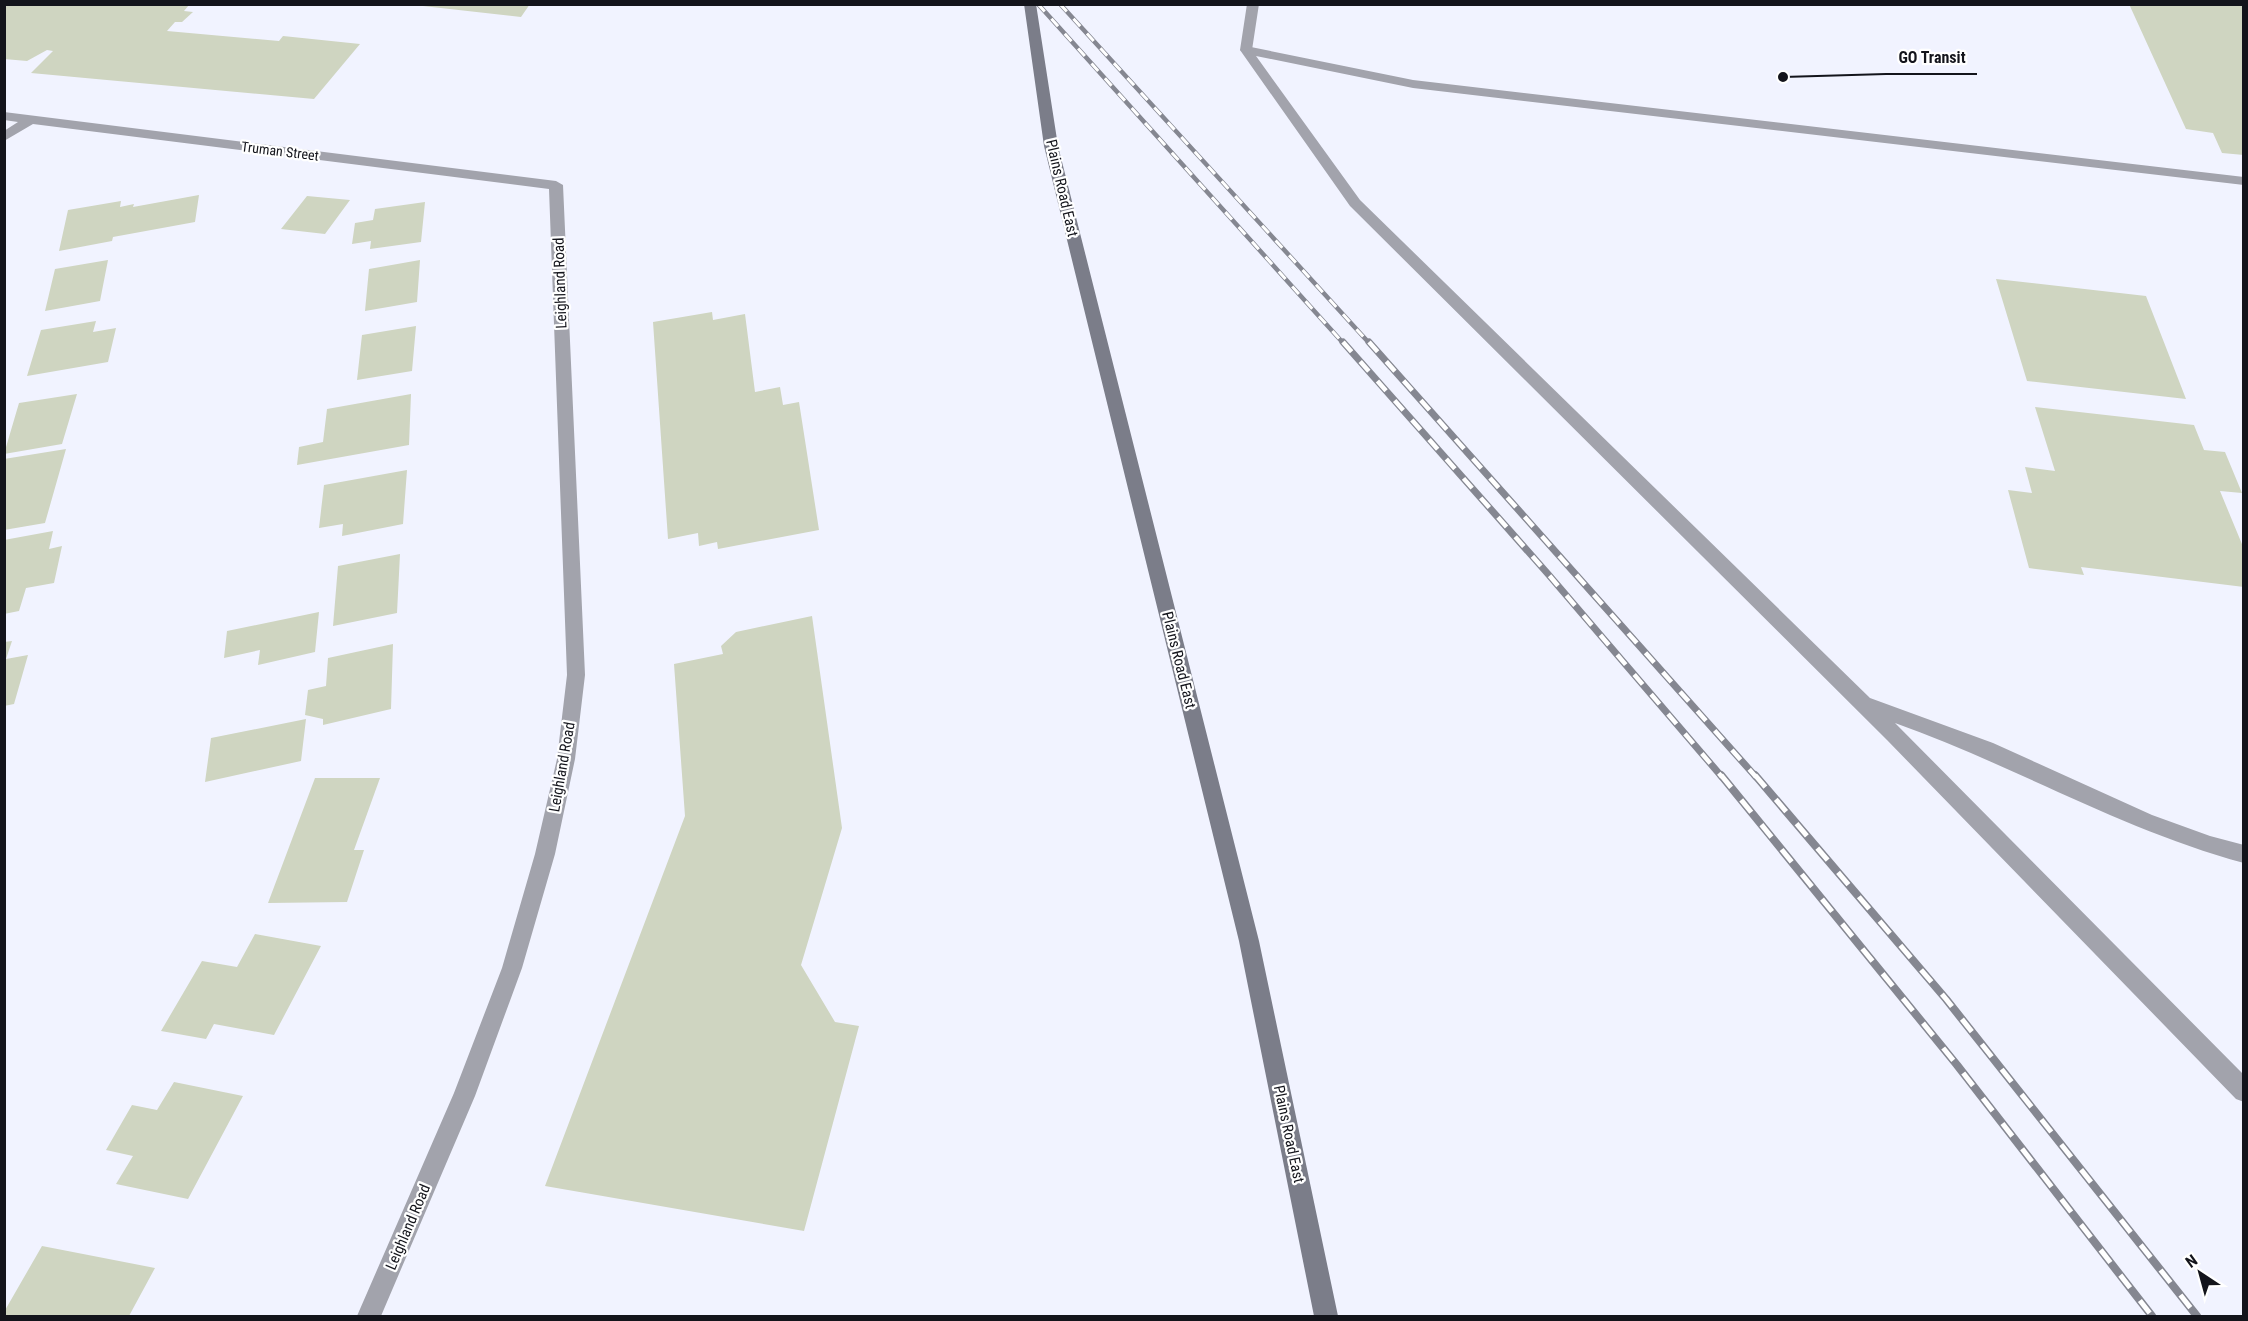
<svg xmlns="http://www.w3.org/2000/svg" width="2248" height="1321" viewBox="0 0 2248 1321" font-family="'Roboto Condensed',sans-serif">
<rect width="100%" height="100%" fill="#f1f3ff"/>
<path fill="#cfd5c1" d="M 4,4 L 189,5 L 184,11 L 193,12 L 182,22 L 175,22 L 167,31 L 279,41 L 283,36 L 360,44 L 314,99 L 31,73 L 53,51 L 47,50 L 27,61 L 4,59 Z
M 405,4 L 530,4 L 521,17 Z
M 2129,4 L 2244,4 L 2244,155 L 2222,153 L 2213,133 L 2186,129 Z
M 199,195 L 195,222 L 113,237 L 112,241 L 59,251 L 68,210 L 121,201 L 120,207 L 134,204 L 133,207 Z
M 307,196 L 350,200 L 325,234 L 281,229 Z
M 425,202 L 421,242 L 370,249 L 371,241 L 352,244 L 355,223 L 373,220 L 375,209 Z
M 108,260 L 100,301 L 45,311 L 55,269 Z
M 420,260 L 417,302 L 365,311 L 369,269 Z
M 1996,279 L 2146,296 L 2186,399 L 2027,381 Z
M 712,312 L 713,320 L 745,314 L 755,392 L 780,387 L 783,405 L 799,402 L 819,530 L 718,549 L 717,542 L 699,546 L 698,533 L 668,539 L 653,322 Z
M 96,321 L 93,332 L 116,328 L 108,362 L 27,376 L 41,330 Z
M 416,326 L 412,371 L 357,380 L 362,335 Z
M 77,394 L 62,444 L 4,454 L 19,403 Z
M 411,394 L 409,445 L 297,465 L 299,447 L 323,442 L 327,409 Z
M 2035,407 L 2194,425 L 2204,450 L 2225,452 L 2242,493 L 2220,491 L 2244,549 L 2244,587 L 2081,567 L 2084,575 L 2029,568 L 2008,490 L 2032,493 L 2025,467 L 2055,471 Z
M 66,449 L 45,523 L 4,530 L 4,459 Z
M 407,470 L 403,524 L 342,536 L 343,524 L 319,528 L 324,485 Z
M 53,531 L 49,549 L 62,546 L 54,583 L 26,588 L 19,611 L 4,614 L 4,540 Z
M 400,554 L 397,613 L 333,626 L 338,566 Z
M 319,612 L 315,652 L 258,665 L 260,650 L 224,658 L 227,631 Z
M 812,616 L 842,828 L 801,965 L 835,1022 L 859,1026 L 804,1231 L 545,1186 L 685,816 L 674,664 L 723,654 L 721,646 L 736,632 Z
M 12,641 L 6,659 L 28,655 L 14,704 L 4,706 L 4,642 Z
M 393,644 L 391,709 L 323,725 L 323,719 L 305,715 L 308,690 L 326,686 L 328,658 Z
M 306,719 L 301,761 L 205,782 L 211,738 Z
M 315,778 L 380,778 L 354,850 L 364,850 L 347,902 L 268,903 Z
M 255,934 L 321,946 L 274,1035 L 214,1024 L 206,1039 L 161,1031 L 202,961 L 237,967 Z
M 174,1082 L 243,1096 L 188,1199 L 116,1184 L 133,1156 L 106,1150 L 132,1105 L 157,1110 Z
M 42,1246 L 155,1268 L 129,1316 L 4,1316 L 4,1312 Z"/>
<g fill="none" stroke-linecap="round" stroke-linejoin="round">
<path fill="#a2a3ac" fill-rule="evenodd" d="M 1246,46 L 1413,80 L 2244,177 L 2244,185 L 1413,88 L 1256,56 L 1360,200 L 1870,698 L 1993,743 L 2152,815 L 2210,836 L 2244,845 L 2244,863 C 2122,830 2013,765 1895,723 L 2244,1075 L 2244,1102 L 2236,1099 L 1887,740 L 1350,206 L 1240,50 Z"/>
<path fill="#a2a3ac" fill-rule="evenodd" d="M 1247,4 L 1259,4 L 1252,50 L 1246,54 L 1240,50 Z
M 4,112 L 556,181 L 563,185 L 585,675 L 575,759 L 555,854 L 522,968 L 475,1096 L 381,1316 L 357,1316 L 454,1093 L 502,968 L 535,854 L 557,759 L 567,675 L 549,189 L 33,124 L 4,141 L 4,131 L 18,122 L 4,120 Z"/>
<path fill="#7b7d89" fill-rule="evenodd" d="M 1024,4 L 1036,4 L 1058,146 L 1259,941 L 1338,1316 L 1314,1316 L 1239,941 L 1044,146 Z"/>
<defs>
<path id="rail-far2" d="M 1038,4 L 1344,344
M 1060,4 L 1370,344"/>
<path id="rail-far1" d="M 1343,342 L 1548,574 L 1722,777
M 1369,342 L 1756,777"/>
<path id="rail" d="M 1721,775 L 1957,1065 L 2152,1316
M 1755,775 L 1946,999 L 2197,1316"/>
</defs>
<use href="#rail-far2" stroke="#858791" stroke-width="4.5"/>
<use href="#rail-far1" stroke="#858791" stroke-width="7"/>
<use href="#rail" stroke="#858791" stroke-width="8"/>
<use href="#rail-far2" stroke="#fff" stroke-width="3" stroke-dasharray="10" stroke-linecap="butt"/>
<use href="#rail-far1" stroke="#fff" stroke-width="4.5" stroke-dasharray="13" stroke-linecap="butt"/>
<use href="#rail" stroke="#fff" stroke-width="5" stroke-dasharray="16" stroke-linecap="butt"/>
</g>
<g text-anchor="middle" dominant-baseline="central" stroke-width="4.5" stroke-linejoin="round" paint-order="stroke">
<g font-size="14" fill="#13141b" stroke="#fff">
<text transform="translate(280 151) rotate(7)">Truman Street</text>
</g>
<g font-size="15" fill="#13141b" stroke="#fff">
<text transform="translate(1062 188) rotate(77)">Plains Road East</text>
<text transform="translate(560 283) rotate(-92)">Leighland Road</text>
<text transform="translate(1179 660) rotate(76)">Plains Road East</text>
<text transform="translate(562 767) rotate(-80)">Leighland Road</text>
<text transform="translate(1289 1134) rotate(78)">Plains Road East</text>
<text transform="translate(408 1227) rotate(-67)">Leighland Road</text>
</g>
</g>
<path fill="none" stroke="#13141b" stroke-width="2" d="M1783 77L1886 74H1977"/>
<circle fill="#13141b" stroke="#fff" stroke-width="2" cx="1783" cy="77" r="6"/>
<g font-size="16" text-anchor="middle" font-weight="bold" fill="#13141b" stroke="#fff" stroke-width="4.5" stroke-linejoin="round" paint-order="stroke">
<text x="1932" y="63">GO Transit</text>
</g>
<rect width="2248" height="1321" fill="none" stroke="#13141b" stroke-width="12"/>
<g transform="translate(2200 1273) rotate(324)" stroke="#ffffff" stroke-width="4.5" paint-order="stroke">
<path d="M0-4.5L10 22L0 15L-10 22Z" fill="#13141b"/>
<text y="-9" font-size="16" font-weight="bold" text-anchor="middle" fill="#13141b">N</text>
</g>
</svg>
